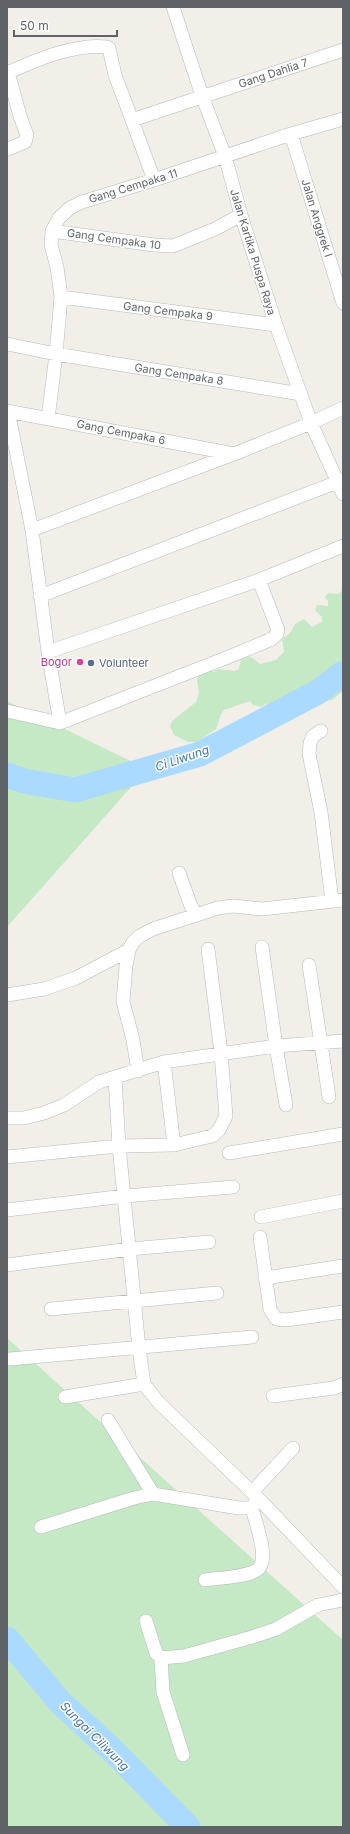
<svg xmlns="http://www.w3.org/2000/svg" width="350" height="1834" viewBox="0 0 350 1834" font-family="Inter,sans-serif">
<rect width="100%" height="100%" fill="#f1efe8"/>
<path fill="#c5e8c5" d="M 343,590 L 343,691 L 332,700 L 317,702 L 303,708 L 291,718 L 281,719 L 276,718 L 266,703 L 262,707 L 253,705 L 250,701 L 224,710 L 221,714 L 216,729 L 197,742 L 188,742 L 174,735 L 170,726 L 172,721 L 196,702 L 199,693 L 197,679 C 202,672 205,669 214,672 L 218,669 L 235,671 L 239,669 L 241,659 L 245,656 L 251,657 L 260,664 L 276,660 L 284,652 L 282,639 L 290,633 L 295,624 L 304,619 L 312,627 L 322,622 L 322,617 L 315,610 L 317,605 L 328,606 L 328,601 L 325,597 L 328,593 L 338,594 Z
M 7,701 L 147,769 L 7,927 Z
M 7,1338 L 343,1640 L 343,1827 L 7,1827 Z"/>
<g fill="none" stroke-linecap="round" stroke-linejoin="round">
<path stroke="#aadaff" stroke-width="25" d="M 7,775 L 24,781 L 75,790 L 200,754 L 318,692 L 343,673
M 7,1639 L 60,1702 L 112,1750 L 188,1827"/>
<defs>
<path id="street" d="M 173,7 L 202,96 L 225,156 L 241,215 L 276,325 L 311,423 L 343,494
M 7,73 C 36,60 75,43 107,47 L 109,48 L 115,75 L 132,120
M 291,134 L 343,303
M 8,149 L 25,142 L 27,135 L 20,116 L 8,72
M 154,180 L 132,120 L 343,50
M 52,231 L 154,245 L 173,246 L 215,229 L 241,215
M 61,297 L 276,325
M 7,344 L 56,354 L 301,394
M 7,411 L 234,454
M 8,411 L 32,530 L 48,652 L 60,723
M 48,419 L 56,354 L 61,297 L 57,267 L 51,245 L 52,231 L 59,218 L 70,208 L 82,202 L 154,180 L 291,134 L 343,119
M 32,530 L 234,454 L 311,423 L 343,408
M 40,596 L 343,480
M 48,652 L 259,580 L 343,546
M 7,711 L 60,723 L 231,656 L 272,639 L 277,634 L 278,630 L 259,580
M 321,731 L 313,736 L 310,743 L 309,754 L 321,812 L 332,901
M 179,873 L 191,906 L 197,915
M 262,947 L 276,1046 L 286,1105
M 309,965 L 329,1097
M 7,995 L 44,989 L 76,978 L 129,950
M 164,1062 L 174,1145
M 138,1071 L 133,1040 L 123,1001 L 126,966 L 129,950 L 133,942 L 140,936 L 153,929 L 218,908 L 233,906 L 262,909 L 343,900
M 115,1078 L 119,1146 L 139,1348 L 144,1384 L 159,1403 L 258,1498 L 343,1587
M 7,1118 L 24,1118 L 44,1113 L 64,1105 L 99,1082 L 164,1062 L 276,1046 L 343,1041
M 229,1153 L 343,1134
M 7,1157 L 119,1146 L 174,1145 L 212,1136 L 219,1130 L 226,1116 L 221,1053 L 208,949
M 7,1210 L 125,1196 L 233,1187
M 261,1217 L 343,1201
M 260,1237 L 270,1309 L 276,1319 L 286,1320 L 343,1312
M 7,1265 L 130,1249 L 209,1242
M 265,1278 L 343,1266
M 51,1309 L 217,1293
M 10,1359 L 252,1337
M 273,1396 L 334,1388 L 343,1384
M 65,1397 L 144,1384
M 108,1420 L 153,1494
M 252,1492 L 293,1448
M 41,1527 L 134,1498 L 153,1494 L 239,1508 L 252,1508 L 258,1498
M 205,1580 C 218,1578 247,1577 257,1570 C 271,1560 255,1522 252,1508
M 146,1621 L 156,1653 L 161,1658 L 184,1656 L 252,1637 L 276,1629 L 318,1605 L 343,1600
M 161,1658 L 163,1692 L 183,1755"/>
</defs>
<use href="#street" stroke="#b5b8bc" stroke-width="14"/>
<use href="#street" stroke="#fff" stroke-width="13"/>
</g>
<circle fill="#d1479c" stroke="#fff" stroke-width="1.5" cx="80" cy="662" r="4"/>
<circle fill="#5c6f8a" stroke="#fff" stroke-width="1.5" cx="91" cy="663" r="4"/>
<g text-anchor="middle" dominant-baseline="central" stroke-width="3" stroke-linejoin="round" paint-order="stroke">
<g font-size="11" fill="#5f6368" stroke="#fff">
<text transform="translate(273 73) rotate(-18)">Gang Dahlia 7</text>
<text transform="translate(133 186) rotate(-17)">Gang Cempaka 11</text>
<text transform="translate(317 218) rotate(73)">Jalan Anggrek I</text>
<text transform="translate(114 239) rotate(8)">Gang Cempaka 10</text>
<text transform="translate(253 252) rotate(73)">Jalan Kartika Puspa Raya</text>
<text transform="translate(168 311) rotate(7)">Gang Cempaka 9</text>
<text transform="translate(179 374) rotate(9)">Gang Cempaka 8</text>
<text transform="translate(121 432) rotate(11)">Gang Cempaka 6</text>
</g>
<g font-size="11" fill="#b23c85" stroke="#fff" text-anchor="end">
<text x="72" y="662">Bogor</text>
</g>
<g font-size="11" fill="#4e5e75" stroke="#fff" text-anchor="start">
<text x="99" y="663">Volunteer</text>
</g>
<g font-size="12" font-style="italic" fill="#4174aa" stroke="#fff">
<text transform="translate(182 758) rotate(-19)">Ci Liwung</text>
<text transform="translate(95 1736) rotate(45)">Sungai Ciliwung</text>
</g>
</g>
<rect width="350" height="1834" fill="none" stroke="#5f6368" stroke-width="16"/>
<path d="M14 30v6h103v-6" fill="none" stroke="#5f6368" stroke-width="2"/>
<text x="20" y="30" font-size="12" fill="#5f6368" stroke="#ffffff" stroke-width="3" paint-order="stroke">50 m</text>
</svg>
